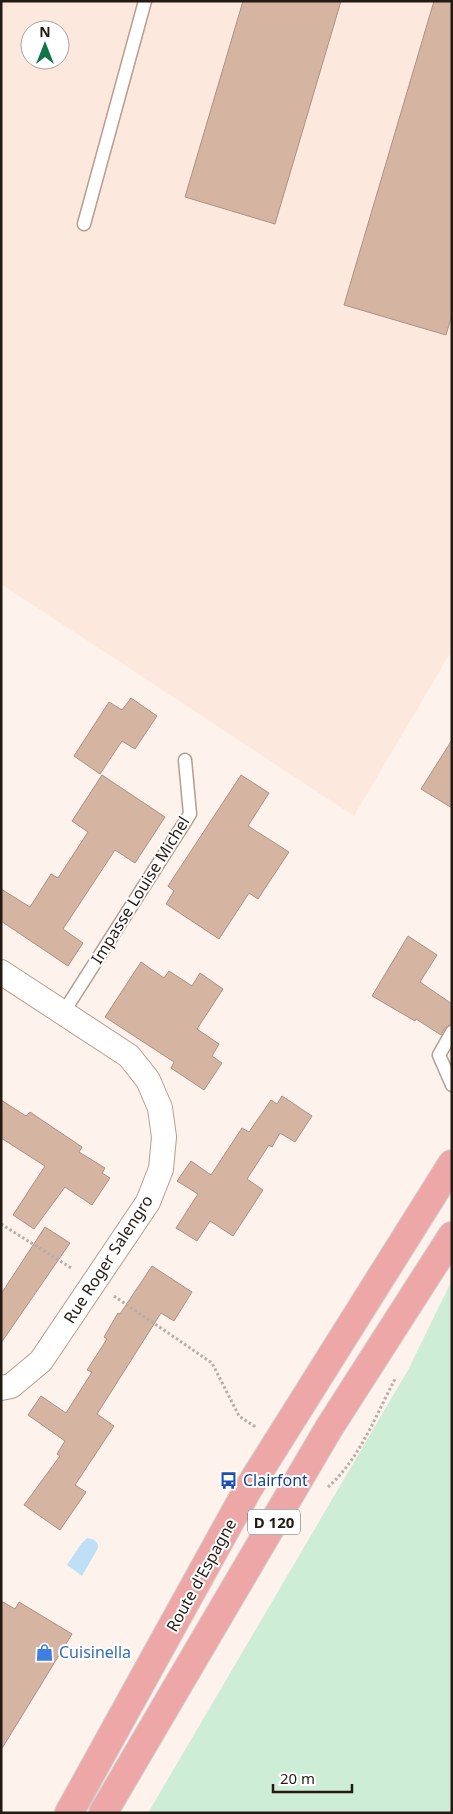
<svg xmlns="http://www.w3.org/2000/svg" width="453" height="1814" viewBox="0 0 453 1814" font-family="'Noto Sans',sans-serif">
<rect width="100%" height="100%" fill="#fdf2ec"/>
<path fill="#fde8dd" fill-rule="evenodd" d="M 1,1 L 452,1 L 452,650 L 354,816 L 1,584 ZM 30,30 L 60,30 L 60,60 L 30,60 Z"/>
<path fill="#ceedd7" d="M 452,1280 L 452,1813 L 148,1813 L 408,1370 Z"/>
<path fill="#bedff5" d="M 87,1538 C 94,1539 98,1541 98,1548 L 82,1576 L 67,1565 L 81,1544 Z"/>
<path fill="#d5b4a2" stroke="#ab9284" d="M 243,1 L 341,1 L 275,224 L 185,197 Z
M 434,1 L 452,1 L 452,315 L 446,335 L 344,305 Z
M 131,698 L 157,716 L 135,749 L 122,741 L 100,774 L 74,756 L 109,702 L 122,710 Z
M 452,740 L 452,808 L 421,789 Z
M 102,775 L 165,817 L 135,863 L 115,850 L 63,929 L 83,943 L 68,966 L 1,921 L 1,889 L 30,907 L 51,874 L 58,878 L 88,832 L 72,821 Z
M 241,775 L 269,793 L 248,826 L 289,852 L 258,899 L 249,893 L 219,939 L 166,904 L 174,891 L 168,886 Z
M 408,936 L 437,955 L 420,982 L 452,1004 L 452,1024 L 445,1028 L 441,1035 L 416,1019 L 415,1021 L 372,996 Z
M 141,962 L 164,978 L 169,971 L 192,986 L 200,973 L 223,989 L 197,1029 L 219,1044 L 212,1056 L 222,1063 L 204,1090 L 171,1068 L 174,1062 L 105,1017 Z
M 282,1096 L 312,1116 L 295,1142 L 280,1133 L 272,1147 L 269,1145 L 247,1179 L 263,1190 L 233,1236 L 210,1221 L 197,1241 L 176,1228 L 198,1194 L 177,1181 L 191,1161 L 211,1175 L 242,1128 L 249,1132 L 271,1100 L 277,1104 Z
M 1,1100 L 26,1116 L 30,1112 L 82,1147 L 79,1152 L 105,1168 L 102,1173 L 110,1178 L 92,1205 L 65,1187 L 34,1229 L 13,1215 L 45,1166 L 1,1138 Z
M 45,1227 L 70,1243 L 1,1343 L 1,1294 Z
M 152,1266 L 192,1292 L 174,1321 L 161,1313 L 97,1414 L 114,1426 L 75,1485 L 86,1492 L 60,1530 L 24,1505 L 60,1456 L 57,1454 L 65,1441 L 28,1415 L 41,1396 L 66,1413 L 92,1372 L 87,1370 L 107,1339 L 104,1337 L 118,1313 L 120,1314 Z
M 1,1601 L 15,1609 L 19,1602 L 72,1634 L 1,1750 Z"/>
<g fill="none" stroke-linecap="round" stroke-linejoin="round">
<defs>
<path id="lane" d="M 84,224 L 145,1
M 63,1013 L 190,814 L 185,760
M 452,1032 L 439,1055 L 452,1085"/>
<path id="street" d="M 1,972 L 129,1056 L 148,1080 L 160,1108 L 164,1137 L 161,1169 L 148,1202 L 41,1361 L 11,1386 L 1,1388"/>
<path id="primary" d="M 69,1813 L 248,1489 L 452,1164
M 103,1813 L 329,1428 L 452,1236"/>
</defs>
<use href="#lane" stroke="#b79d8f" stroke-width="15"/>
<use href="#street" stroke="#b79d8f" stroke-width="26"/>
<use href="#primary" stroke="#d3d1d0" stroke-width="30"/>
<path stroke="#b8ada7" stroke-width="3" stroke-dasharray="2.5 2.5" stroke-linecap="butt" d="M 1,1224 L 73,1269
M 114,1296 L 212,1363 L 239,1416 L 254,1426 L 255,1424
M 328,1487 C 359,1460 376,1415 395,1379"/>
<use href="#lane" stroke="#fff" stroke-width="12"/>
<use href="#street" stroke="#fff" stroke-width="24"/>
<use href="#primary" stroke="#eda7a6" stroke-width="28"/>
</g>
<defs>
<symbol id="bus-bare" viewBox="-9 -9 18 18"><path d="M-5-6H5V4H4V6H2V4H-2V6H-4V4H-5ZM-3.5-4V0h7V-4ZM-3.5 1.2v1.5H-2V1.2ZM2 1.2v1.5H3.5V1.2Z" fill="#1a4fb4" stroke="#fff" stroke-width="2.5" paint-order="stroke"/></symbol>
<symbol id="shop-bare" viewBox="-9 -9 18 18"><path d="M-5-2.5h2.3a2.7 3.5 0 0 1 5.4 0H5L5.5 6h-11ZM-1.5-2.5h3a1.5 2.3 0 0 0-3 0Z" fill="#3f7fe0" stroke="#fff" stroke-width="2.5" paint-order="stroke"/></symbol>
</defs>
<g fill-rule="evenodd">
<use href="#bus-bare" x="216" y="1468" width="25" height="25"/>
<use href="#shop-bare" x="32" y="1640" width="25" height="25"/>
</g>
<g text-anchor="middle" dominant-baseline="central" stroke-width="4" stroke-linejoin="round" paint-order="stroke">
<rect fill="#fff" stroke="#655f5a" stroke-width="1" x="248" y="1509.5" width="52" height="25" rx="4"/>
<g font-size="15" font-weight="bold" fill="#231a14">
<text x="274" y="1522">D 120</text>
</g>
<g font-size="16" fill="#231a14" stroke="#fff">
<text transform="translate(140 890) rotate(-58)">Impasse Louise Michel</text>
<text transform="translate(108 1259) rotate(-57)">Rue Roger Salengro</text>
<text transform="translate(201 1575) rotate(-61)">Route d'Espagne</text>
</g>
<g font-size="16" fill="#164399" stroke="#fff" text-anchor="start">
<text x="243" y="1480">Clairfont</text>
</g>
<g font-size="16" fill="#366cbe" stroke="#fff" text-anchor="start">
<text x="59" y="1652">Cuisinella</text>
</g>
</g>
<rect width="453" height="1814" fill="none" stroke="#231a14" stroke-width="5"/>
<g transform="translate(45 45)"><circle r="24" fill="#ffffff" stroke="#a7a3a1"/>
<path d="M0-4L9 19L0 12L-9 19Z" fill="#137349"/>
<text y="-8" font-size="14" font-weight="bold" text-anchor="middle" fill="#231a14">N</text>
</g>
<path d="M273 1784v8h79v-8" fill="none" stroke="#231a14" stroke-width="2.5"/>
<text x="280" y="1784" font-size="15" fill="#231a14" stroke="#ffffff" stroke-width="4" paint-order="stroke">20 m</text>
</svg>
